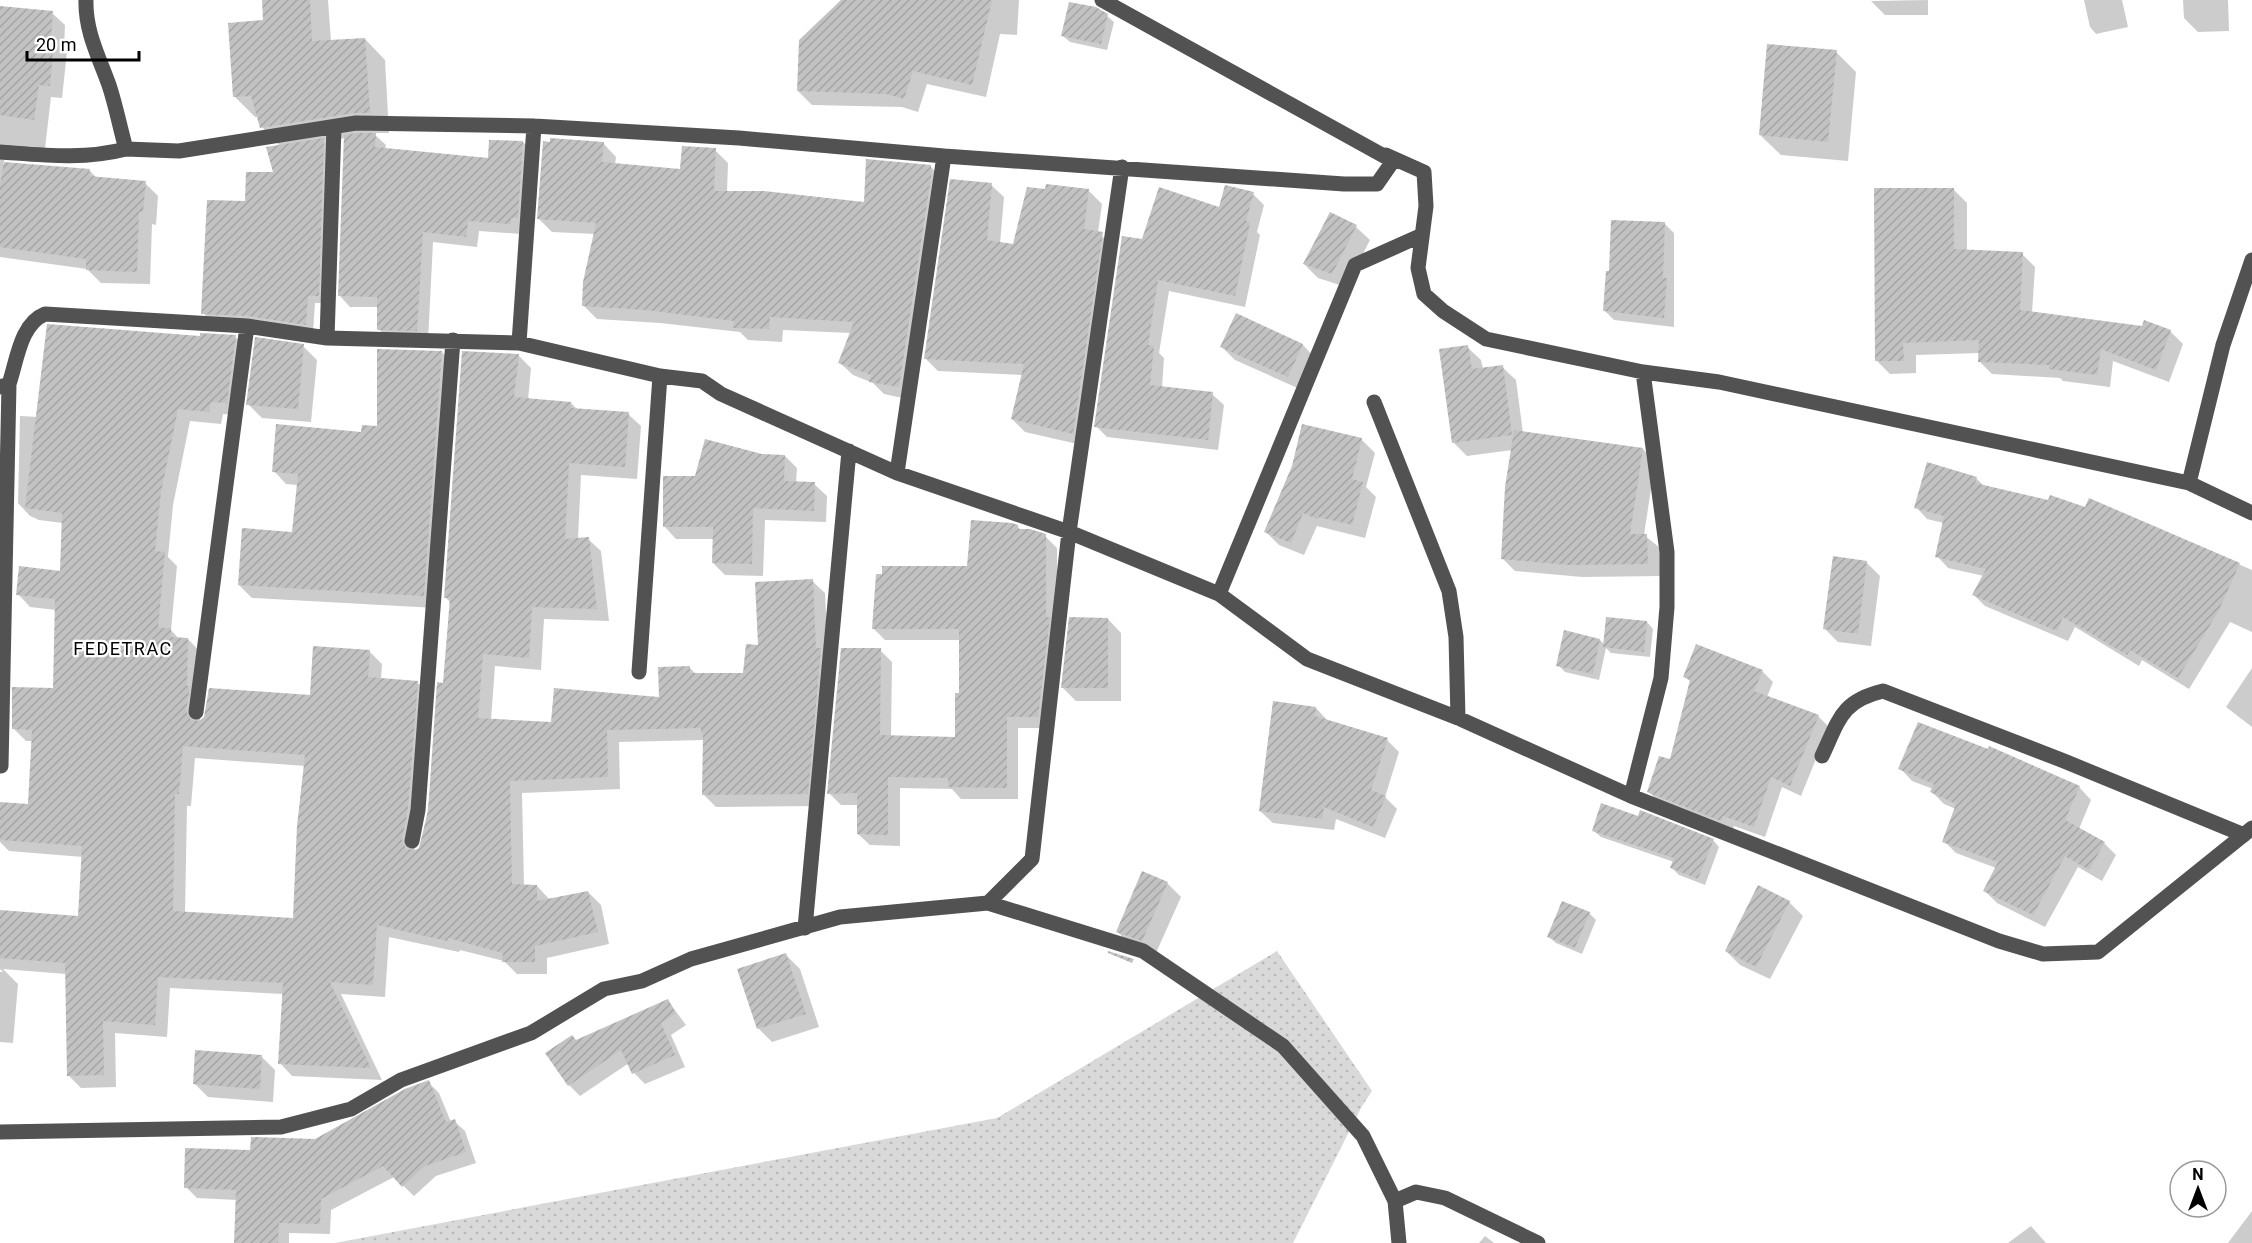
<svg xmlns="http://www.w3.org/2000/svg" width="2252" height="1243" viewBox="0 0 2252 1243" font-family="Roboto,sans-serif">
<defs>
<pattern id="grass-dots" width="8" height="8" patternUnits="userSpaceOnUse" patternTransform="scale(1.5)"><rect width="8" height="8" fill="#d9d9d9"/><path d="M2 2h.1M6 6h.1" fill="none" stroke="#b8b8b8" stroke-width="1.8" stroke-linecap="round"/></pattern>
<pattern id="building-hatch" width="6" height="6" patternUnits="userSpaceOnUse" patternTransform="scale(1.5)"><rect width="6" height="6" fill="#c2c2c2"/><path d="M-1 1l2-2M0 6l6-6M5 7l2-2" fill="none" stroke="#a5a5a5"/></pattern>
</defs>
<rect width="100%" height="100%" fill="#fff"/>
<path fill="url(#grass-dots)" d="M 1277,951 L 1372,1091 L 1362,1106 L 1293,1243 L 335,1243 L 997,1118 Z"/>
<path fill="#0003" fill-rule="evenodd" d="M 263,0 L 328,0 L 331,41 L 365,39 L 385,60 L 389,133 L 373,133 L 386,145 L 385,150 L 490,160 L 523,142 L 533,153 L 521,234 L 479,231 L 477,247 L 433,242 L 428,341 L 390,340 L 379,329 L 379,307 L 350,307 L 340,296 L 345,138 L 325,141 L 331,147 L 326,303 L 315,303 L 313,332 L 211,321 L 203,313 L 247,202 L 275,174 L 280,146 L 262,127 L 258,116 L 255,117 L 234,96 L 264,22 Z
M 876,0 L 1019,0 L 1017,35 L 1000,34 L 986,97 L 927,84 L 918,112 L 902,107 L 812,105 L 798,91 Z
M 1928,0 L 1928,15 L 1885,15 L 1871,1 Z
M 2084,0 L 2122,0 L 2128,27 L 2096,34 L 2090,27 Z
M 2183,0 L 2228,0 L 2229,31 L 2198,32 L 2184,18 Z
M 0,8 L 52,13 L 65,25 L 64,49 L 67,52 L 62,98 L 51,97 L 44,157 L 5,159 L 3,164 L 89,170 L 98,179 L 145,183 L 158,196 L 156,225 L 152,224 L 150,284 L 101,283 L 87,269 L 0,257 Z
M 1107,16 L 1114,22 L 1107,50 L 1070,42 L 1063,36 Z
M 1836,52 L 1856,72 L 1848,161 L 1781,155 L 1760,135 Z
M 603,143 L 616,157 L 615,165 L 682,170 L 715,150 L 728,163 L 727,192 L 865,204 L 930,166 L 943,179 L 912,400 L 884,394 L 873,383 L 853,375 L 839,362 L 851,333 L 783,330 L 782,342 L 748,340 L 740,332 L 660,323 L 597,319 L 584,306 L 595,234 L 552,232 L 539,219 Z
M 991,185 L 1004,197 L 1000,244 L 1014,246 L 1089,191 L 1102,204 L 1098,233 L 1115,247 L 1086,446 L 1025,432 L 1012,419 L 1023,375 L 938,371 L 925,358 Z
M 1954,190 L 1967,203 L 1967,251 L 2022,254 L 2035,267 L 2032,313 L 2170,331 L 2183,344 L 2169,382 L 2113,361 L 2110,387 L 2063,381 L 2060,378 L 1992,374 L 1979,361 L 1980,353 L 1916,355 L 1916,373 L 1890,374 L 1877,361 Z
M 1253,194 L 1264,205 L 1257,232 L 1260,235 L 1245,307 L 1169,291 L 1159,353 L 1164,358 L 1162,388 L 1212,394 L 1224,405 L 1218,450 L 1107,437 L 1096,426 L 1143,241 Z
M 1664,223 L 1674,233 L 1674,327 L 1614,320 L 1604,310 Z
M 1356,227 L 1370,240 L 1346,287 L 1318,278 L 1304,264 Z
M 1236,315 L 1303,345 L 1316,359 L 1302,390 L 1235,360 L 1222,347 Z
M 202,337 L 235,337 L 248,349 L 239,415 L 223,414 L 221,424 L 190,421 L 173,505 L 168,557 L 177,566 L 171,630 L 179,639 L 188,639 L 200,652 L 200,721 L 312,697 L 369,651 L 382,664 L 381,679 L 417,682 L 430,695 L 420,822 L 414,853 L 423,844 L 445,685 L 451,603 L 445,597 L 463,353 L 519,356 L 531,368 L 528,400 L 571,403 L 578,410 L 628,414 L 641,426 L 637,479 L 581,475 L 578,539 L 588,539 L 601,551 L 609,621 L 544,619 L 541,670 L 495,666 L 491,720 L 552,723 L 660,699 L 689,667 L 696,674 L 744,674 L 760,647 L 812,581 L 825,593 L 828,657 L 820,806 L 716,807 L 703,794 L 704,740 L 619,742 L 620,789 L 522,793 L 524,886 L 537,886 L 549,899 L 588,892 L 601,905 L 609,944 L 547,958 L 547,974 L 517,974 L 504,961 L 460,950 L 459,952 L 389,937 L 385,997 L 341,994 L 382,1080 L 292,1076 L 280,1063 L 283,994 L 170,988 L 167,1037 L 115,1033 L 116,1087 L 81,1088 L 68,1075 L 66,974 L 3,969 L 18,984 L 13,1043 L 0,1042 L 0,972 L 3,972 L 0,969 L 0,911 L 80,918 L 83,857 L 9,851 L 0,842 L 0,804 L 30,806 L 33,741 L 26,741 L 13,728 L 55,690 L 56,610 L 30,607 L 18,594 L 62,573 L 63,523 L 39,520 L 30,516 L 18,503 L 20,416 L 39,417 ZM 195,758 L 306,766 L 294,920 L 185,913 L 187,806 L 191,806 Z
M 303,346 L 317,360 L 311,422 L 262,418 L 248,404 Z
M 1467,347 L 1481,360 L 1483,369 L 1502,367 L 1516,380 L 1523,433 L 1643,449 L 1655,462 L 1644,535 L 1660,548 L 1660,576 L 1582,577 L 1515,571 L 1502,558 L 1512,450 L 1467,456 L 1454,443 Z
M 442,352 L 454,365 L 436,608 L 252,598 L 239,585 L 294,534 L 298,485 L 286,484 L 274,471 L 379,427 Z
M 1361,439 L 1375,453 L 1366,487 L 1376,497 L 1365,538 L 1317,526 L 1304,555 L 1279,545 L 1266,532 Z
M 785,456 L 797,468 L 796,483 L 814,484 L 827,496 L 826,522 L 765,520 L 763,576 L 725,575 L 713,563 L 714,539 L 676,539 L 664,526 L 696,477 Z
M 1976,478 L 1985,487 L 2086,509 L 2112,509 L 2252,570 L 2252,632 L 2230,622 L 2189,689 L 2142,660 L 2139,666 L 2075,627 L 2068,641 L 1985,606 L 1974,595 L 1984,576 L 1948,568 L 1937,556 L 1944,523 L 1927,519 L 1916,507 Z
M 1017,526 L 1021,530 L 1045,536 L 1057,548 L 1057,627 L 1050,728 L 1018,728 L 1018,799 L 961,799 L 952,789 L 900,788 L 900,846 L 870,845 L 858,834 L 859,805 L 841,805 L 829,793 L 880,650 L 892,662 L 891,737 L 957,739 L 960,694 L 960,640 L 885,640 L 874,629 L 969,567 Z
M 1867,563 L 1880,576 L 1871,646 L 1838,642 L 1824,628 Z
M 1108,619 L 1121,633 L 1121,701 L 1076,701 L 1063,688 Z
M 1647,622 L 1653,629 L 1650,657 L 1611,653 L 1606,648 L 1599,680 L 1565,672 L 1558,665 L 1600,640 L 1605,645 Z
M 2252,668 L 2252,727 L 2226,707 Z
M 1762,671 L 1773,682 L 1767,697 L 1818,716 L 1829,727 L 1801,796 L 1782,787 L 1765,837 L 1734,826 L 1732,831 L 1659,802 L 1648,791 L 1671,761 L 1691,682 L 1685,677 Z
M 1316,708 L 1328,721 L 1387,740 L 1399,752 L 1385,797 L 1397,809 L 1385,838 L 1336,819 L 1334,830 L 1273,823 L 1260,811 Z
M 1900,768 L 2079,787 L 2091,800 L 2079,829 L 2104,843 L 2116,855 L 2102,881 L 2078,867 L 2045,927 L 1997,903 L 1985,891 L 1996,868 L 1956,853 L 1944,841 L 1956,809 L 1944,804 L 1932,792 L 1933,789 L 1912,781 Z
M 1594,831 L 1713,840 L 1719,847 L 1705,885 L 1679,875 L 1672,868 L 1674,862 L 1601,837 Z
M 1167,883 L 1181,897 L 1156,953 L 1131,946 L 1118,932 Z
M 1789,902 L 1803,916 L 1770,979 L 1740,965 L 1726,951 Z
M 1589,913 L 1596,920 L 1582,954 L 1556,943 L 1549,937 Z
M 786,955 L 800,969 L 819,1027 L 772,1042 L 758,1028 Z
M 668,1001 L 686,1025 L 671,1035 L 685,1067 L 645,1084 L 634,1073 L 629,1063 L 580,1096 L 569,1085 L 576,1041 Z
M 262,1057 L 275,1070 L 273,1102 L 208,1097 L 194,1083 Z
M 428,1082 L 439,1093 L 451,1122 L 454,1121 L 465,1131 L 476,1163 L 436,1176 L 414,1196 L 394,1177 L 331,1210 L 330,1234 L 289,1233 L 289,1243 L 236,1243 L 237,1200 L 197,1198 L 186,1187 L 252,1152 L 316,1141 Z
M 2252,1211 L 2252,1243 L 2228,1243 Z
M 2031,1226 L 2046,1243 L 2008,1243 Z
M 1485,1236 L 1494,1243 L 1479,1243 Z"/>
<path fill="url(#building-hatch)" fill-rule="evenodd" d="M 262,0 L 310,0 L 312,41 L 365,38 L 370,113 L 354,113 L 260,128 L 251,96 L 233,97 L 228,23 L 263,20 Z
M 841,0 L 992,0 L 972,85 L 913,71 L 904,99 L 887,94 L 797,91 L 799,40 Z
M 1069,2 L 1096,7 L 1108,14 L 1101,44 L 1061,36 Z
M 0,6 L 53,11 L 51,38 L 54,38 L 50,86 L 39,85 L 34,120 L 0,115 Z
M 1767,44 L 1837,50 L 1828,142 L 1759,135 Z
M 357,133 L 376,133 L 375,147 L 488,158 L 489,140 L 523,141 L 518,218 L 511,218 L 511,224 L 468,221 L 466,237 L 423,232 L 417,331 L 377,330 L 377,297 L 338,296 L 344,135 Z
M 324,138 L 319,296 L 308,296 L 306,325 L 248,316 L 201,314 L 207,200 L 245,201 L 246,172 L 273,172 L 266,147 Z
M 550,138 L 604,142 L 602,162 L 680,169 L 682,146 L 716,148 L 714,191 L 764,191 L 864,202 L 866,159 L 931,165 L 931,177 L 899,387 L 869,382 L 871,375 L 838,363 L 854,322 L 770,317 L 769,329 L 733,328 L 734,321 L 646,310 L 582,306 L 583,282 L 596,223 L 537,219 L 543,141 L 550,142 Z
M 4,162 L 90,169 L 89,176 L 146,181 L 143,212 L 139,212 L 137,272 L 86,270 L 86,259 L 0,247 L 0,185 Z
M 950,179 L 992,183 L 987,240 L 1013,244 L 1027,187 L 1045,189 L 1046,184 L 1089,189 L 1084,229 L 1103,232 L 1073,434 L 1011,419 L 1024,364 L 924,359 Z
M 1225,185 L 1254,192 L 1246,221 L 1250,223 L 1235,296 L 1158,280 L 1148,345 L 1154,346 L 1150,385 L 1213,392 L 1208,440 L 1094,427 L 1122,236 L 1142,239 L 1159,187 L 1219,207 Z
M 1874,188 L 1954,188 L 1954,249 L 2023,252 L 2020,310 L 2142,326 L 2144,320 L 2171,330 L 2156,370 L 2101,349 L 2097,375 L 2049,369 L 2049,365 L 1978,362 L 1979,340 L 1903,343 L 1904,361 L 1875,361 Z
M 1330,212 L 1357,225 L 1332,274 L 1303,264 Z
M 1611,220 L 1665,222 L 1663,278 L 1667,278 L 1664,318 L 1603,311 L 1606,271 L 1609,271 Z
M 1236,313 L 1303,344 L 1288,377 L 1220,347 Z
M 47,324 L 200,336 L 200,333 L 236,335 L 227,403 L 211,402 L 209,412 L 178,409 L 161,492 L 155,551 L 165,552 L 158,628 L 171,628 L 171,637 L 188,638 L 187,686 L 190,686 L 186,711 L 191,720 L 199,721 L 204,717 L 209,688 L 310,695 L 313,646 L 370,650 L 368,677 L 418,681 L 408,809 L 402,840 L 406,849 L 415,850 L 419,848 L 428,811 L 437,682 L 443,683 L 450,598 L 444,598 L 462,351 L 519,354 L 514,397 L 571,402 L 571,408 L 629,412 L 625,467 L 569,463 L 565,539 L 589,537 L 597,609 L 532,607 L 529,658 L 483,654 L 478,718 L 551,722 L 554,688 L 659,697 L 658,667 L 690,666 L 690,673 L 743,673 L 746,644 L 758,645 L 755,582 L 813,579 L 816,648 L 821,648 L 808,794 L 702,795 L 703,733 L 701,733 L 701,728 L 607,730 L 608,777 L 510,781 L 512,884 L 537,885 L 537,901 L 588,891 L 598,932 L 535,946 L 535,962 L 502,962 L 503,953 L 448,938 L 447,941 L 377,925 L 373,985 L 330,982 L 371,1068 L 278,1064 L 283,983 L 158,977 L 155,1025 L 103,1021 L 104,1075 L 67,1076 L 65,963 L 0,958 L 0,910 L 78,916 L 82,846 L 0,840 L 0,802 L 28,804 L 32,730 L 12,729 L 12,687 L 53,688 L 55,599 L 16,595 L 19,566 L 60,571 L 62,513 L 25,508 ZM 183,746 L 305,755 L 297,826 L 293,918 L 173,911 L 175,794 L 179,794 Z
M 255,337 L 304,344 L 298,409 L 246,405 Z
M 1468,345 L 1472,369 L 1503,365 L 1512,435 L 1452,443 L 1439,349 Z
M 377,349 L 442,351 L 424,596 L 238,585 L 242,528 L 292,532 L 298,474 L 272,472 L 276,424 L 361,432 L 362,425 L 377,426 Z
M 1302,424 L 1362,438 L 1352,479 L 1363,482 L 1352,525 L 1318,517 L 1317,519 L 1303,513 L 1291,543 L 1264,532 L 1292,466 Z
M 1514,430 L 1643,448 L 1630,534 L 1647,534 L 1648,564 L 1569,565 L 1501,559 L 1505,487 Z
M 705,439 L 762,454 L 785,455 L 784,481 L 815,482 L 814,511 L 753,508 L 752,564 L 712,563 L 713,527 L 663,527 L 663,476 L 695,476 Z
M 1927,462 L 1977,477 L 1975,483 L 2048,500 L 2050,495 L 2085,507 L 2089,498 L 2240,563 L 2218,612 L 2178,678 L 2130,650 L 2127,655 L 2063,617 L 2057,631 L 1972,595 L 1986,569 L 1935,557 L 1944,516 L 1914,508 Z
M 971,520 L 1012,523 L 1018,525 L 1018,529 L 1030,529 L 1046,534 L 1046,617 L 1050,617 L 1038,717 L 1007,717 L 1007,788 L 948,787 L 948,778 L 888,777 L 888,835 L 857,834 L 857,793 L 827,794 L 841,648 L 881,648 L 880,735 L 955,737 L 955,693 L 959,693 L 959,629 L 872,629 L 876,574 L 882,574 L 882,566 L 967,566 Z
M 1833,556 L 1867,561 L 1858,634 L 1823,629 Z
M 1069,617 L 1108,618 L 1108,688 L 1061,688 Z
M 1606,617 L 1647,621 L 1644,652 L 1603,647 Z
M 1564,630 L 1600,639 L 1593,674 L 1556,666 Z
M 1696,644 L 1763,670 L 1754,691 L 1819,715 L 1790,786 L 1771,777 L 1754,827 L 1723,816 L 1721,821 L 1647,792 L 1659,756 L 1670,759 L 1690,680 L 1683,677 Z
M 1273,701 L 1316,707 L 1315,716 L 1388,738 L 1371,790 L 1386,796 L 1373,827 L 1324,807 L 1322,819 L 1259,811 Z
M 1918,722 L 1988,749 L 1989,746 L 2080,786 L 2065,820 L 2105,842 L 2089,870 L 2065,856 L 2033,915 L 1983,891 L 1998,862 L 1942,842 L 1956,804 L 1930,792 L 1934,784 L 1898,769 Z
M 1601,803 L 1638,816 L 1640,810 L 1714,839 L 1698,879 L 1670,868 L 1674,858 L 1592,831 Z
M 1142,871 L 1168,882 L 1142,941 L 1116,932 Z
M 1758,885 L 1790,901 L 1756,967 L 1725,951 Z
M 1562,901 L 1590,912 L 1575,948 L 1547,937 Z
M 1108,951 L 1134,959 L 1132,963 L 1108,953 Z
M 786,953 L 806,1014 L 757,1029 L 737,969 Z
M 668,999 L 676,1013 L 661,1023 L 675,1055 L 632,1074 L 621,1050 L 568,1086 L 545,1053 L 572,1035 L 576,1040 Z
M 195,1050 L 262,1055 L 260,1089 L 193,1084 Z
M 429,1080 L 446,1122 L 455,1119 L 466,1152 L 425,1166 L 402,1187 L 383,1166 L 321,1199 L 320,1224 L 279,1223 L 278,1243 L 234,1243 L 236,1190 L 184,1188 L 185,1148 L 250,1150 L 251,1137 L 315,1139 L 405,1089 Z"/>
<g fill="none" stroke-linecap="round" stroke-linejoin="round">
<path stroke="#525252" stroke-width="15" d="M 86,0 C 85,31 99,57 109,85 C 116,106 120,128 126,149 L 179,151 L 356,123 L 534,126 L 739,138 L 944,156 L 1344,184 L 1377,184 L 1393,161 L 1102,0
M 0,152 C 43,155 83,160 126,149
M 1386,155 L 1424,172 L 1426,206 L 1418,268 L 1424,294 L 1443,311 L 1486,339 L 1643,372 L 1719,382 L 2189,483 L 2252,513
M 1122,167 L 1069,532 L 1219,594 L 1307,659 L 1458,718 L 1631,796 L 1999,941 L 2043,954 L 2098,952 L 2252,828
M 327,338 L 334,127
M 519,343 L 534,126
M 0,387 L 9,384 C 17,361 20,324 45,314 L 247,326 L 327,338 L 519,343 L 660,376 L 702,381 L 721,394 L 897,473 L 1069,532 L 1032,859 L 988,903 L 840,917 L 691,959 L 642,981 L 604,989 L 531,1033 L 401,1080 L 351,1109 L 281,1127 L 0,1132
M 1374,402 L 1449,591 L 1456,637 L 1458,718
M 897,473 L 944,156
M 2189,483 L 2223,345 L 2252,260
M 1219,594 L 1355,265 L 1422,235
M 639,672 L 660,376
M 196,712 L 247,326
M 1822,756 C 1839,720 1841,701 1883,691 L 2064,761 L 2244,835
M 1,766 L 9,384
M 1631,796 L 1661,678 L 1667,607 L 1667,552 L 1643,372
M 412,841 L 418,810 L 453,340
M 988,903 L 1143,951 L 1283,1046 L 1363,1136 L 1395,1201
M 805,928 L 849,451
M 1399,1243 L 1395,1201 L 1416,1192 L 1445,1198 L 1538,1243"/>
</g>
<g text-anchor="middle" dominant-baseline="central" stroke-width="4.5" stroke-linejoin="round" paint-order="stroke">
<g font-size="18" letter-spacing="1.5" fill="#000" stroke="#fff">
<text x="123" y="648">FEDETRAC</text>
</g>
</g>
<g transform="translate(2198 1189)"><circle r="28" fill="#ffffff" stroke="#999999" stroke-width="1.5"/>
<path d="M0-4.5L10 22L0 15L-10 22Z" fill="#000000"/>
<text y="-9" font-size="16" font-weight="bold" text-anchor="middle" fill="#000000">N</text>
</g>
<path d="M27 51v9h112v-9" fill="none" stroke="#000000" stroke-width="3"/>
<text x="36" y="51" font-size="18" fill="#000000" stroke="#ffffff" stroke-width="4.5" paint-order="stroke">20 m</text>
</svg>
